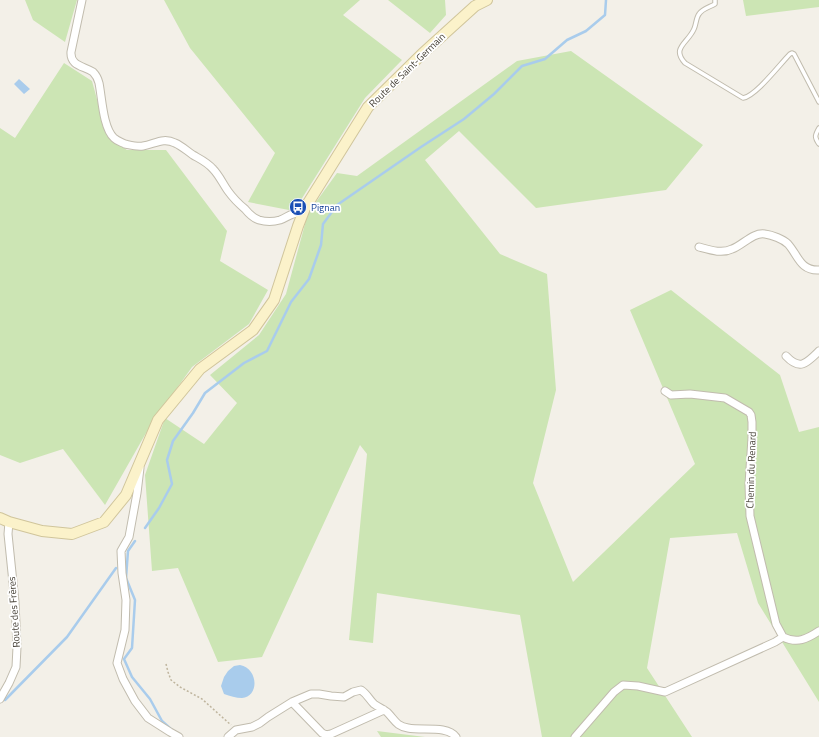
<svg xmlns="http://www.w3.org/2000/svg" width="819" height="737" viewBox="0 0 819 737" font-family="'Titillium Web',sans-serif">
<rect width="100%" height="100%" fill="#f3f0e8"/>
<path fill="#cce5b4" d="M 25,0 L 77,0 L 65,42 L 33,20 Z
M 164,0 L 360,0 L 343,15 L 402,60 L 365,98 L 294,211 L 248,202 L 275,153 L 190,48 Z
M 388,0 L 445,0 L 446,15 L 430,33 Z
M 743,0 L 819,0 L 819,7 L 746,16 Z
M 571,51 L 703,145 L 666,190 L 536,208 L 459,131 L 425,160 L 500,254 L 547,274 L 556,390 L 533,483 L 573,582 L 695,464 L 630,310 L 671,290 L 780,375 L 799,432 L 819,427 L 819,702 L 758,603 L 737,533 L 670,538 L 647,668 L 692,737 L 542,737 L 520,615 L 377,593 L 373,643 L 349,640 L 367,454 L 360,445 L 262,657 L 218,662 L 178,568 L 152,571 L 145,475 L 165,418 L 204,444 L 237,403 L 210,375 L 259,335 L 286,294 L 308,213 L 337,173 L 357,176 L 517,61 Z
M 64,63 L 92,81 L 107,136 L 127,150 L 166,150 L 227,231 L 220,261 L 268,290 L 249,324 L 192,367 L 150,426 L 105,505 L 63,449 L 20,463 L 0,455 L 0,128 L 15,138 Z
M 377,731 L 425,737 L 381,737 Z"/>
<path fill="#a9ccec" d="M 19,79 L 30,89 L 24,94 L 14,84 Z
M 240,665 C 259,669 259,697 242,698 C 236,698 230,696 224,694 L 221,686 L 224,677 L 228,671 L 234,666 Z"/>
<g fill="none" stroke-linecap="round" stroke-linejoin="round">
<path stroke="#a9ccec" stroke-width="2.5" d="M 145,528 L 159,508 L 172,484 L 167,460 L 173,441 L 193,413 L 205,393 L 244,363 L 267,351 L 291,302 L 309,279 L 321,245 L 323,224 L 337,205 L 421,147 L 464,119 L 494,94 L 522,66 L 545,59 L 567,40 L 586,31 L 605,15 L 606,0
M 135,541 L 128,551 L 126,578 L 135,600 L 132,648 L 124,659 L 132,677 L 150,699 L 162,721 L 172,730
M 5,700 L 67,637 L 116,568"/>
<defs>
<path id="lane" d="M 715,0 L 715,4 C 710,7 702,9 699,14 C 696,18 696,25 694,29 C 688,43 671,48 685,63 L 743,98 C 756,96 780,64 790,54 L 792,53 L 794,54 L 819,102
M 819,128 C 815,135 814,137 819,144"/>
<path id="street" d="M 82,0 L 71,52 C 70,66 84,66 93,72 C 96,75 98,79 99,83 C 102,98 103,128 114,138 C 117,141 121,142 125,144 C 130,145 137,147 143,146 C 155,144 163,137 175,143 C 182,146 187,151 193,155 C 200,159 207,162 213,169 C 219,175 223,184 228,191 C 233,198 239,204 245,209 C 249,214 253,218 259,220 C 266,222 273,222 280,220 C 288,217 294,211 302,213
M 699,247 C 710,250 722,254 732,249 C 743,245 753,232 765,234 C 772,235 783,239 788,244 C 798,255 800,271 819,270
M 786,356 C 800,371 807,363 819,351
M 665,391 L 671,395 L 690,394 L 725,398 L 749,412 L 751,415 L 752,422 L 752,438 L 749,484 L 750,516 L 776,624 L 783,637
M 140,468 L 137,493 L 129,537 L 121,551 L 122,573 L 126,600 L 125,630 L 117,663 L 123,679 L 135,701 L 148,718 L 170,732 L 179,737
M 0,699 L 9,683 L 16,667 L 17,647 L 15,602 L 8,534 L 9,522
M 292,702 L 322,733 L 326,735 L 331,734 L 384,710
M 228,737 L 236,730 L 252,727 L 260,723 L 268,717 L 292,702 L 311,694 L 319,694 L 331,696 L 344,697 L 353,692 L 361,690 C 367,694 369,699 374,704 C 378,707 383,709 387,712 C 395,720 396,726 408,728 C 422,731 447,725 456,737
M 575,737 L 614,692 L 623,685 L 638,686 L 665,692 L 775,642 L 783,637 C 797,644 807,639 819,631"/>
<path id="secondary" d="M 0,518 L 9,522 L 42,531 L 72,534 L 104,522 L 126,495 L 158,420 L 200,369 L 253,330 L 274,300 L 298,226 L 305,208 L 368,107 L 422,54 L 475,6 L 487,0"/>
</defs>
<use href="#lane" stroke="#c1bcae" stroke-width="5.5"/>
<use href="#street" stroke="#c1bcae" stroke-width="9"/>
<use href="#secondary" stroke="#d0c59b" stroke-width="12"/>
<path stroke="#bfb59e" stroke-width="1.5" stroke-dasharray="2 2" stroke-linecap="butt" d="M 166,664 L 168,672 L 171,680 L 180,687 L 202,699 L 231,725"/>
<use href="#lane" stroke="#fff" stroke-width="3.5"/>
<use href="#street" stroke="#fff" stroke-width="7"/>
<use href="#secondary" stroke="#fbf2ca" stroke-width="10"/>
</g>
<defs>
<symbol id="bus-disc" viewBox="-11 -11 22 22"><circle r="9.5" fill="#1a4fb4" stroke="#fff"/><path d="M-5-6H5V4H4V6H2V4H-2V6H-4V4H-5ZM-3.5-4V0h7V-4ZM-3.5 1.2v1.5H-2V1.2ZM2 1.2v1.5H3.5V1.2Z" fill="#fff"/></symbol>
</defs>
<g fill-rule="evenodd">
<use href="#bus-disc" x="288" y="197" width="20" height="20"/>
</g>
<g text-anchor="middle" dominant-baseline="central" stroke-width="3.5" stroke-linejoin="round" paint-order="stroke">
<g font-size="10" fill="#464137" stroke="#fff">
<text transform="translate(407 70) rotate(-44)">Route de Saint-Germain</text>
<text transform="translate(751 470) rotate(-88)">Chemin du Renard</text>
<text transform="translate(14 612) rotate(-94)">Route des Frères</text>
</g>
<g font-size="10" fill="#164399" stroke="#fff" text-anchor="start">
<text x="311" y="207">Pignan</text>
</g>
</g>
</svg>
